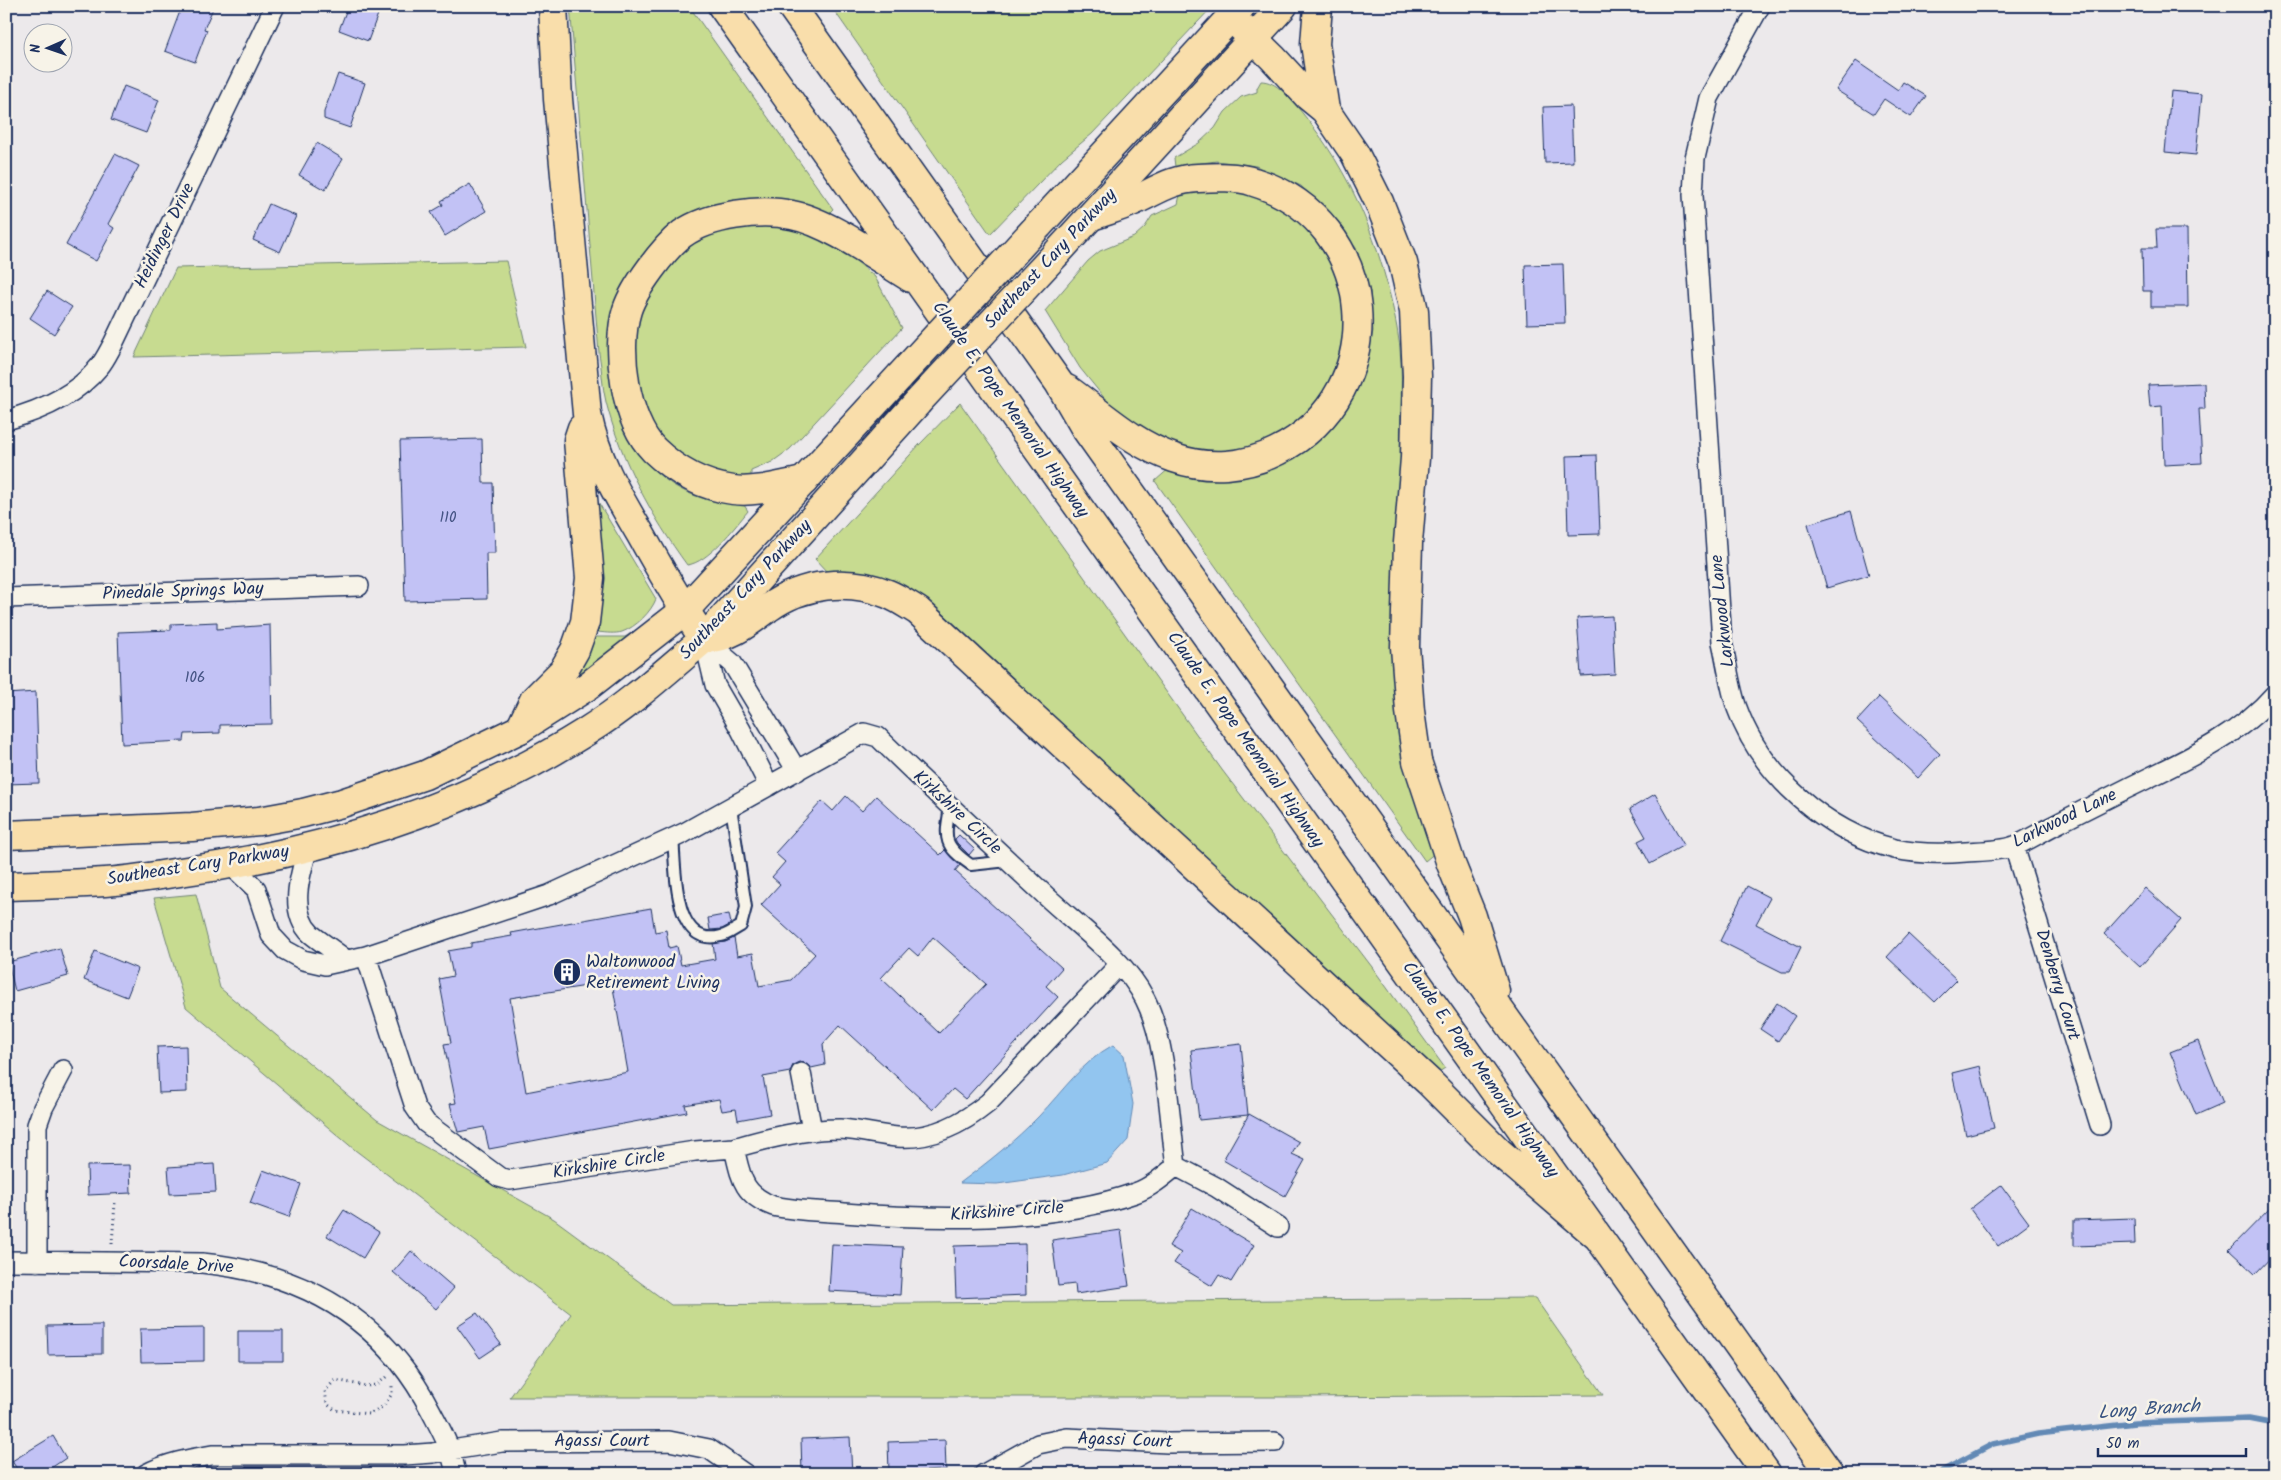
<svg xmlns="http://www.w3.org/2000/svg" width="2281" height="1480" viewBox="0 0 2281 1480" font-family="Kalam,sans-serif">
<rect width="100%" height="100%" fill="#ece9eb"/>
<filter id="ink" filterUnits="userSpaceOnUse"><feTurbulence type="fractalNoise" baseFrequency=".02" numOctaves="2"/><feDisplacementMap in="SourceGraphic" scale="10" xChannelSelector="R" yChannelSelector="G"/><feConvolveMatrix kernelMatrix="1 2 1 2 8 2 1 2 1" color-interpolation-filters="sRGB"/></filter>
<g filter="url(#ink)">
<path fill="#c7db90" stroke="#718577" d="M 570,6 L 689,6 L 833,209 L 826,216 L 694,220 L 610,353 C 610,419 641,483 709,500 C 720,503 733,503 744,505 L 748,511 C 735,527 708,563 687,565 C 652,517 621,461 606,402 C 602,386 602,369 599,353 Z
M 831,6 L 1213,6 L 1092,134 L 1062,159 L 990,234 Z
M 1261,81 C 1277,81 1289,98 1299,109 C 1352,172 1382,247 1397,328 C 1406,373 1398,421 1401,467 C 1411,596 1424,724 1436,852 L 1425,861 L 1155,481 L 1171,467 L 1282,463 L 1306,448 L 1327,432 L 1348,406 L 1365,370 L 1373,331 L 1370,292 L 1356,248 L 1331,215 L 1301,186 L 1256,166 L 1216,161 L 1175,167 L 1174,158 L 1199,143 L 1215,128 L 1225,112 L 1241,97 L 1257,92 L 1257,88 Z
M 1216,186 L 1273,199 L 1332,253 L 1349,332 L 1321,405 L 1279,439 L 1227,455 L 1173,448 L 1114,410 L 1080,368 L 1045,311 L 1088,261 L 1100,251 L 1134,237 L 1145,227 L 1152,216 L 1178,204 L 1181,190 Z
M 735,225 L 801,227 L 836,244 L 875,277 L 902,328 L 790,449 L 772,462 L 751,471 L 751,478 L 709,472 L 667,448 L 649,425 L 631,370 L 639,308 L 677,253 L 700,238 Z
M 506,261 L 526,347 L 134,357 L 176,268 Z
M 960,403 L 1222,770 L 1372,967 L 1445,1068 L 1436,1074 L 1278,923 L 935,606 L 896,583 L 842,572 L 827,572 L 815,559 L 920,444 Z
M 597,500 L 656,599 C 651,612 636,627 622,632 C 615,634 606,633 598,632 L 594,626 L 594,503 Z
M 636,630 L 636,632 L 575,679 L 574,673 L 591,641 L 597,637 L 625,637 Z
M 196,894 L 220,988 L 377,1120 L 554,1219 L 671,1305 L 1535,1298 L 1603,1395 L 1295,1397 L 510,1397 L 571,1314 L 355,1150 L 186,1007 L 154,898 Z"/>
<path fill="#92c5ef" stroke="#6289b5" d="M 1113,1045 L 1124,1055 L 1133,1104 L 1128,1140 L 1107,1163 L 1063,1175 L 997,1184 L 960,1183 C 988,1162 1015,1141 1039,1116 C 1063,1091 1082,1062 1113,1045 Z"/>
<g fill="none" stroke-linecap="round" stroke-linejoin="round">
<path stroke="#6289b5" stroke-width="5.5" d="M 1942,1471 L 1993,1444 L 2038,1434 L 2135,1423 L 2249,1419 L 2275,1424"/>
</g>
<path fill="#c2c2f5" stroke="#1b2f5e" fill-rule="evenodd" d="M 182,6 L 214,6 L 204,29 L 207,30 L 195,62 L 165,51 Z
M 348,6 L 381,6 L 368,41 L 339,30 Z
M 1856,61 L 1898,90 L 1903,82 L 1926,96 L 1911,117 L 1884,99 L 1874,114 L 1836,90 Z
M 338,74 L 365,83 L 350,128 L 324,119 L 324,112 Z
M 124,86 L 159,100 L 146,133 L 111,120 Z
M 2171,91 L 2202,94 L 2196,155 L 2165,152 Z
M 1571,106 L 1573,162 L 1545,163 L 1543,107 Z
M 317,143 L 343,159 L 325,190 L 299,175 Z
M 115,154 L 139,166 L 108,224 L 114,228 L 96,261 L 66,245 Z
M 470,184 L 486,211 L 445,236 L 431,212 L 443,205 L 441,201 Z
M 269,204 L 296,216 L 280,252 L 253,240 Z
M 2156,229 L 2187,229 L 2188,307 L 2151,307 L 2151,291 L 2143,291 L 2142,248 L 2157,248 Z
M 1563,264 L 1565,323 L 1527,324 L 1525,265 Z
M 47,291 L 72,307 L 54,334 L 30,318 Z
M 2204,383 L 2205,409 L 2199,409 L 2202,463 L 2164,465 L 2162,406 L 2150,407 L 2148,385 Z
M 482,439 L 483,483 L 493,483 L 495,553 L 486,553 L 487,599 L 405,601 L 400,441 Z
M 1597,455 L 1600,534 L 1568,535 L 1566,456 Z
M 1851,511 L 1869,575 L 1827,588 L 1808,524 Z
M 1612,616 L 1615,674 L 1581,676 L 1577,618 Z
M 217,622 L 217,629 L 270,625 L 272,724 L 220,725 L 220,733 L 185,734 L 184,741 L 122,744 L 118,632 L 171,630 L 171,624 Z
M 36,692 L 39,783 L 6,784 L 6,694 Z
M 1879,697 L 1940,754 L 1918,778 L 1857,721 Z
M 1655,794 L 1684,845 L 1650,864 L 1638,841 L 1646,837 L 1630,809 Z
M 846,796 L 862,811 L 876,796 L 940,855 L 945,850 L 960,865 L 955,871 L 1062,968 L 1046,986 L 1058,997 L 965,1099 L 953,1089 L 933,1110 L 840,1025 L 823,1044 L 825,1065 L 811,1068 L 805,1063 L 799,1062 L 793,1065 L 790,1072 L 763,1077 L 770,1114 L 738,1120 L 736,1109 L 722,1111 L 719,1099 L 685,1105 L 687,1112 L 489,1149 L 484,1127 L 458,1132 L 450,1104 L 456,1103 L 444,1044 L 451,1043 L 439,979 L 453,976 L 448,951 L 471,947 L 471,943 L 512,936 L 511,933 L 651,908 L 655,932 L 666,930 L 669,948 L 677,946 L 681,965 L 715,959 L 713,943 L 725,942 L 734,938 L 737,956 L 753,953 L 759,986 L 791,980 L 815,954 L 761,905 L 780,884 L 772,877 L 785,862 L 775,853 L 822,801 L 833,811 ZM 933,937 L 986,984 L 939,1033 L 881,978 L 909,948 L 918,956 ZM 612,982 L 628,1072 L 526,1092 L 510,998 Z
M 959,835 L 974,849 L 969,855 L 957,843 L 955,839 Z
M 1747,886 L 1770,898 L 1756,924 L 1801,947 L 1789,972 L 1782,972 L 1720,941 Z
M 2145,888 L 2181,920 L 2140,967 L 2104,934 Z
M 729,914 L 731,924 L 722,929 L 710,930 L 708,918 Z
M 1908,934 L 1957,980 L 1935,1002 L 1887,957 Z
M 60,948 L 68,976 L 15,991 L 8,962 Z
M 95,951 L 138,969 L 127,997 L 84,980 Z
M 1777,1003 L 1795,1016 L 1778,1041 L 1760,1029 Z
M 2198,1041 L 2223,1103 L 2196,1115 L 2170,1052 Z
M 1241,1044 L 1248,1115 L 1199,1120 L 1191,1050 Z
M 186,1046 L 187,1092 L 159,1093 L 157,1047 Z
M 1980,1066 L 1994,1128 L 1966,1135 L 1952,1073 Z
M 1249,1114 L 1299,1142 L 1292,1154 L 1305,1160 L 1285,1196 L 1223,1160 Z
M 214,1164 L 216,1192 L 170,1194 L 168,1167 Z
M 130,1165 L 131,1193 L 88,1195 L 87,1166 Z
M 263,1170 L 301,1184 L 289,1217 L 250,1203 Z
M 2001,1185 L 2029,1223 L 1998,1246 L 1970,1209 Z
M 2275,1203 L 2275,1253 L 2255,1274 L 2229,1250 Z
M 1192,1208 L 1254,1245 L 1231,1282 L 1219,1275 L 1212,1286 L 1174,1263 L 1181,1253 L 1169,1246 Z
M 344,1210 L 379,1232 L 363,1258 L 327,1236 Z
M 2134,1218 L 2135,1244 L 2074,1246 L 2074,1220 Z
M 1121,1230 L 1129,1286 L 1076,1294 L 1075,1284 L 1058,1286 L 1052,1240 Z
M 832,1244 L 903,1247 L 900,1295 L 829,1291 Z
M 1025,1244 L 1026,1295 L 956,1298 L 954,1246 Z
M 411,1251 L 454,1288 L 436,1309 L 393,1272 Z
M 477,1313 L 501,1344 L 480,1358 L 457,1326 Z
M 102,1325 L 102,1354 L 48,1355 L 47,1326 Z
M 204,1328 L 204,1361 L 141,1362 L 140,1329 Z
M 238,1331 L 283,1331 L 283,1361 L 238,1361 Z
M 53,1436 L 66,1458 L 42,1474 L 20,1474 L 12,1461 Z
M 850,1437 L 852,1474 L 802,1474 L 801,1439 Z
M 945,1440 L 946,1470 L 889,1472 L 888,1442 Z"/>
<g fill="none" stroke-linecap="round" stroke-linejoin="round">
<defs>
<path id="lane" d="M 950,808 C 944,840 944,846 971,865 L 1008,861
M 673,837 C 676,867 672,949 721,936 C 728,935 735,929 741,926 L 746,907 L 731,807"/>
<path id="street" d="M 1760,6 L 1709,98 L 1695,158 L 1693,195 L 1722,642 C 1727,664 1730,688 1737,708 C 1761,775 1826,832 1895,849 C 1918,854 1943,854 1966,852 C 1982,851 2001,851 2015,846 C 2026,841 2038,834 2049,828 C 2074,815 2100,802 2126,789 C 2178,763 2236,739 2275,694
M 6,420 C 40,411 76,395 99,367 C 105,360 109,351 113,344 L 275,6
M 6,598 L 359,586
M 704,639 L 732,663 L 797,771
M 704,639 L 715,685 L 741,730 L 769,786
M 2014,846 L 2100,1125
M 308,848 C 300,874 288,912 311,934 C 322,943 335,951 346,960
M 231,865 L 256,889 L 271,935 L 285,950 L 303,960 L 325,965 L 366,956 L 549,895 L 684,833 L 864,733 L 878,737 C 933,791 989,843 1046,896 C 1078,926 1125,959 1145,999 C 1167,1042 1169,1117 1176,1166
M 366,956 L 415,1107 L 426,1123 L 499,1177 L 510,1180 L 695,1151 L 734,1148 C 741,1177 742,1194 773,1206 C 796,1211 821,1211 844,1213 C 932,1220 1052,1222 1135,1193 C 1150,1188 1164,1176 1176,1166
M 801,1073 L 812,1130
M 734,1148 C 768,1138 804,1129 840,1129 C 859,1130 878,1135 897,1137 C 932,1140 962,1124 988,1103 L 1120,964
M 1176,1166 L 1216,1187 L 1278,1227
M 6,1261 L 202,1263 C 303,1273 383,1318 431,1411 C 443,1434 451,1447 456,1474
M 37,1262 L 37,1125 L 43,1108 L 63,1070
M 146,1474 C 166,1463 189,1459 212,1455 L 405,1455 L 433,1453 L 502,1442 L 669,1441 L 709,1449 L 745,1474
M 984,1474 L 1038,1444 L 1067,1438 L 1168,1443 L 1275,1442"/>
<path id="primary" d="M 1039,225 L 1241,6
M 1057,253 L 1283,6
M 6,835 L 192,827 L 259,821 L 303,813 L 342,803 L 425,775 L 520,729 L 588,686 L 684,611 L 900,376
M 6,886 C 39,885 72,884 105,882 C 130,880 156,876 180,872 C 323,852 465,808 587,731 C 629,705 666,671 704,639 L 918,402"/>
<path id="highway" d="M 553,6 L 558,99 L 587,414 C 597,462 617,494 641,535 C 661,571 681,606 704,639 C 729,639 748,623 768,608 C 803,583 848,578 888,594 C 898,598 908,605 918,611 L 1429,1082 L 1498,1151 L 1597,1236
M 722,6 L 1767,1474
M 791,6 L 1059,383 L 1085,428 L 1830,1474
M 1318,6 L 1315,44 L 1325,110
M 1231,17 L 1273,58 L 1308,96 L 1325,110 L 1355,154 L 1379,202 L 1403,263 L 1414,311 L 1417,376 L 1415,458 L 1408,543 L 1405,647 L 1410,711 L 1417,761 L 1451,864 L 1472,916 L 1495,991
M 1067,389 C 1102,414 1133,444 1174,458 C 1208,470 1246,467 1277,451 C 1395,392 1380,220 1254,182 C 1237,176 1216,177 1198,178 C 1170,179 1155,192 1131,202 C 1118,208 1105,211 1092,216
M 804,481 C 782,485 756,493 733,490 C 703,486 676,471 654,450 C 625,421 615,348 627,310 C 634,288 664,248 682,234 C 709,215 760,208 792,215 C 829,222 878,258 911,278
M 520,729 L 534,700 L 563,671 L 575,650 L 585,622 L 590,578 L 578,440 L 582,428"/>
</defs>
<use href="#lane" stroke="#1b2f5e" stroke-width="14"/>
<use href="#street" stroke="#1b2f5e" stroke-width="22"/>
<use href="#primary" stroke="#1b2f5e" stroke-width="31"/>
<use href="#highway" stroke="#1b2f5e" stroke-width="31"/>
<path stroke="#1b2f5e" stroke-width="3" stroke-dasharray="1 4" stroke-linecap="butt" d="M 112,1244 L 115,1203
M 386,1377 L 377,1385 L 366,1386 L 335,1380 L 325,1391 L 327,1404 L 335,1410 L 369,1414 L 384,1406 L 392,1394 L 392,1384"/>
<use href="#lane" stroke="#f7f3e8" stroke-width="10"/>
<use href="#street" stroke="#f7f3e8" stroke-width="19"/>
<use href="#primary" stroke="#f9deab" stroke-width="28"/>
<use href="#highway" stroke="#f9deab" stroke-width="28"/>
<defs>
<path id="primary-bridge" d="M 900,376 L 1039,225
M 918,402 L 1057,253"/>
</defs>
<use href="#primary-bridge" stroke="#1b2f5e" stroke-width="31" stroke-linecap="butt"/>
<use href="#primary-bridge" stroke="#f9deab" stroke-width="28"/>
</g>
</g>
<defs>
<symbol id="building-disc" viewBox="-11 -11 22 22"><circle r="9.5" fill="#1b2f5e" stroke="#f7f3e8"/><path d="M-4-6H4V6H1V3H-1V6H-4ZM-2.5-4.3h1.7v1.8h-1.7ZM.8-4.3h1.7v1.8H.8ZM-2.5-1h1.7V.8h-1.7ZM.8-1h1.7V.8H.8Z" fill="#fff"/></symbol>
</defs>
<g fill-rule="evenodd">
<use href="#building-disc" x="551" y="956" width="32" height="32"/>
</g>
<g text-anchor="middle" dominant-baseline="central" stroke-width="5" stroke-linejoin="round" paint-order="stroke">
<g font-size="15" fill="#455484">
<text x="448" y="518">110</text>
<text x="195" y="678">106</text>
</g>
<g font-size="18" fill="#1b2f5e" stroke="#f7f3e8">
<text transform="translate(165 236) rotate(-64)">Heidinger Drive</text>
<text transform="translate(1051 259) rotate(-47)">Southeast Cary Parkway</text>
<text transform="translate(1010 410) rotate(55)">Claude E. Pope Memorial Highway</text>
<text transform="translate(746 590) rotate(-47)">Southeast Cary Parkway</text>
<text transform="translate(183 592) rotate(-2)">Pinedale Springs Way</text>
<text transform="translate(1723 611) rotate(-96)">Larkwood Lane</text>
<text transform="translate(1245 740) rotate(55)">Claude E. Pope Memorial Highway</text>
<text transform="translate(957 813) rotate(43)">Kirkshire Circle</text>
<text transform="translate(2065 819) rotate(-26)">Larkwood Lane</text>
<text transform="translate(198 866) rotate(-9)">Southeast Cary Parkway</text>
<text transform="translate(2057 985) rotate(73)">Denberry Court</text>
<text transform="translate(1480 1070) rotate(55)">Claude E. Pope Memorial Highway</text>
<text transform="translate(609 1165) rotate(-9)">Kirkshire Circle</text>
<text transform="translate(1007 1212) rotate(-4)">Kirkshire Circle</text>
<text transform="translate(176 1265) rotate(3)">Coorsdale Drive</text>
<text x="602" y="1441">Agassi Court</text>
<text transform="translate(1125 1441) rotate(2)">Agassi Court</text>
</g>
<g font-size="18" fill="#1b2f5e" stroke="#f7f3e8" text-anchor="start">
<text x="586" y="962">Waltonwood<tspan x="586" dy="21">Retirement Living</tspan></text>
</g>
<g font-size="19" font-style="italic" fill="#395482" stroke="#f7f3e8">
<text transform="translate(2149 1410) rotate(-4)">Long Branch</text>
</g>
</g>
<rect width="2281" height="1480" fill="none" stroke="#f7f3e8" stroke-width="25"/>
<rect x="12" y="12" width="2256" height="1455" fill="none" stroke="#1b2f5e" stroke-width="2" filter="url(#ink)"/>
<g transform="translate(48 48) rotate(268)"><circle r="24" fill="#f7f3e8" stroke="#9fa5b1"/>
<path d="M0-4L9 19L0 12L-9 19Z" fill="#1b2f5e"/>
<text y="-8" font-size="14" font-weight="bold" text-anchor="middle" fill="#1b2f5e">N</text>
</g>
<path d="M2098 1448v8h148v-8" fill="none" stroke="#1b2f5e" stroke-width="2.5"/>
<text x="2106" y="1448" font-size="15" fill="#1b2f5e" stroke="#f7f3e8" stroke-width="4" paint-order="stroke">50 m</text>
</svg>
